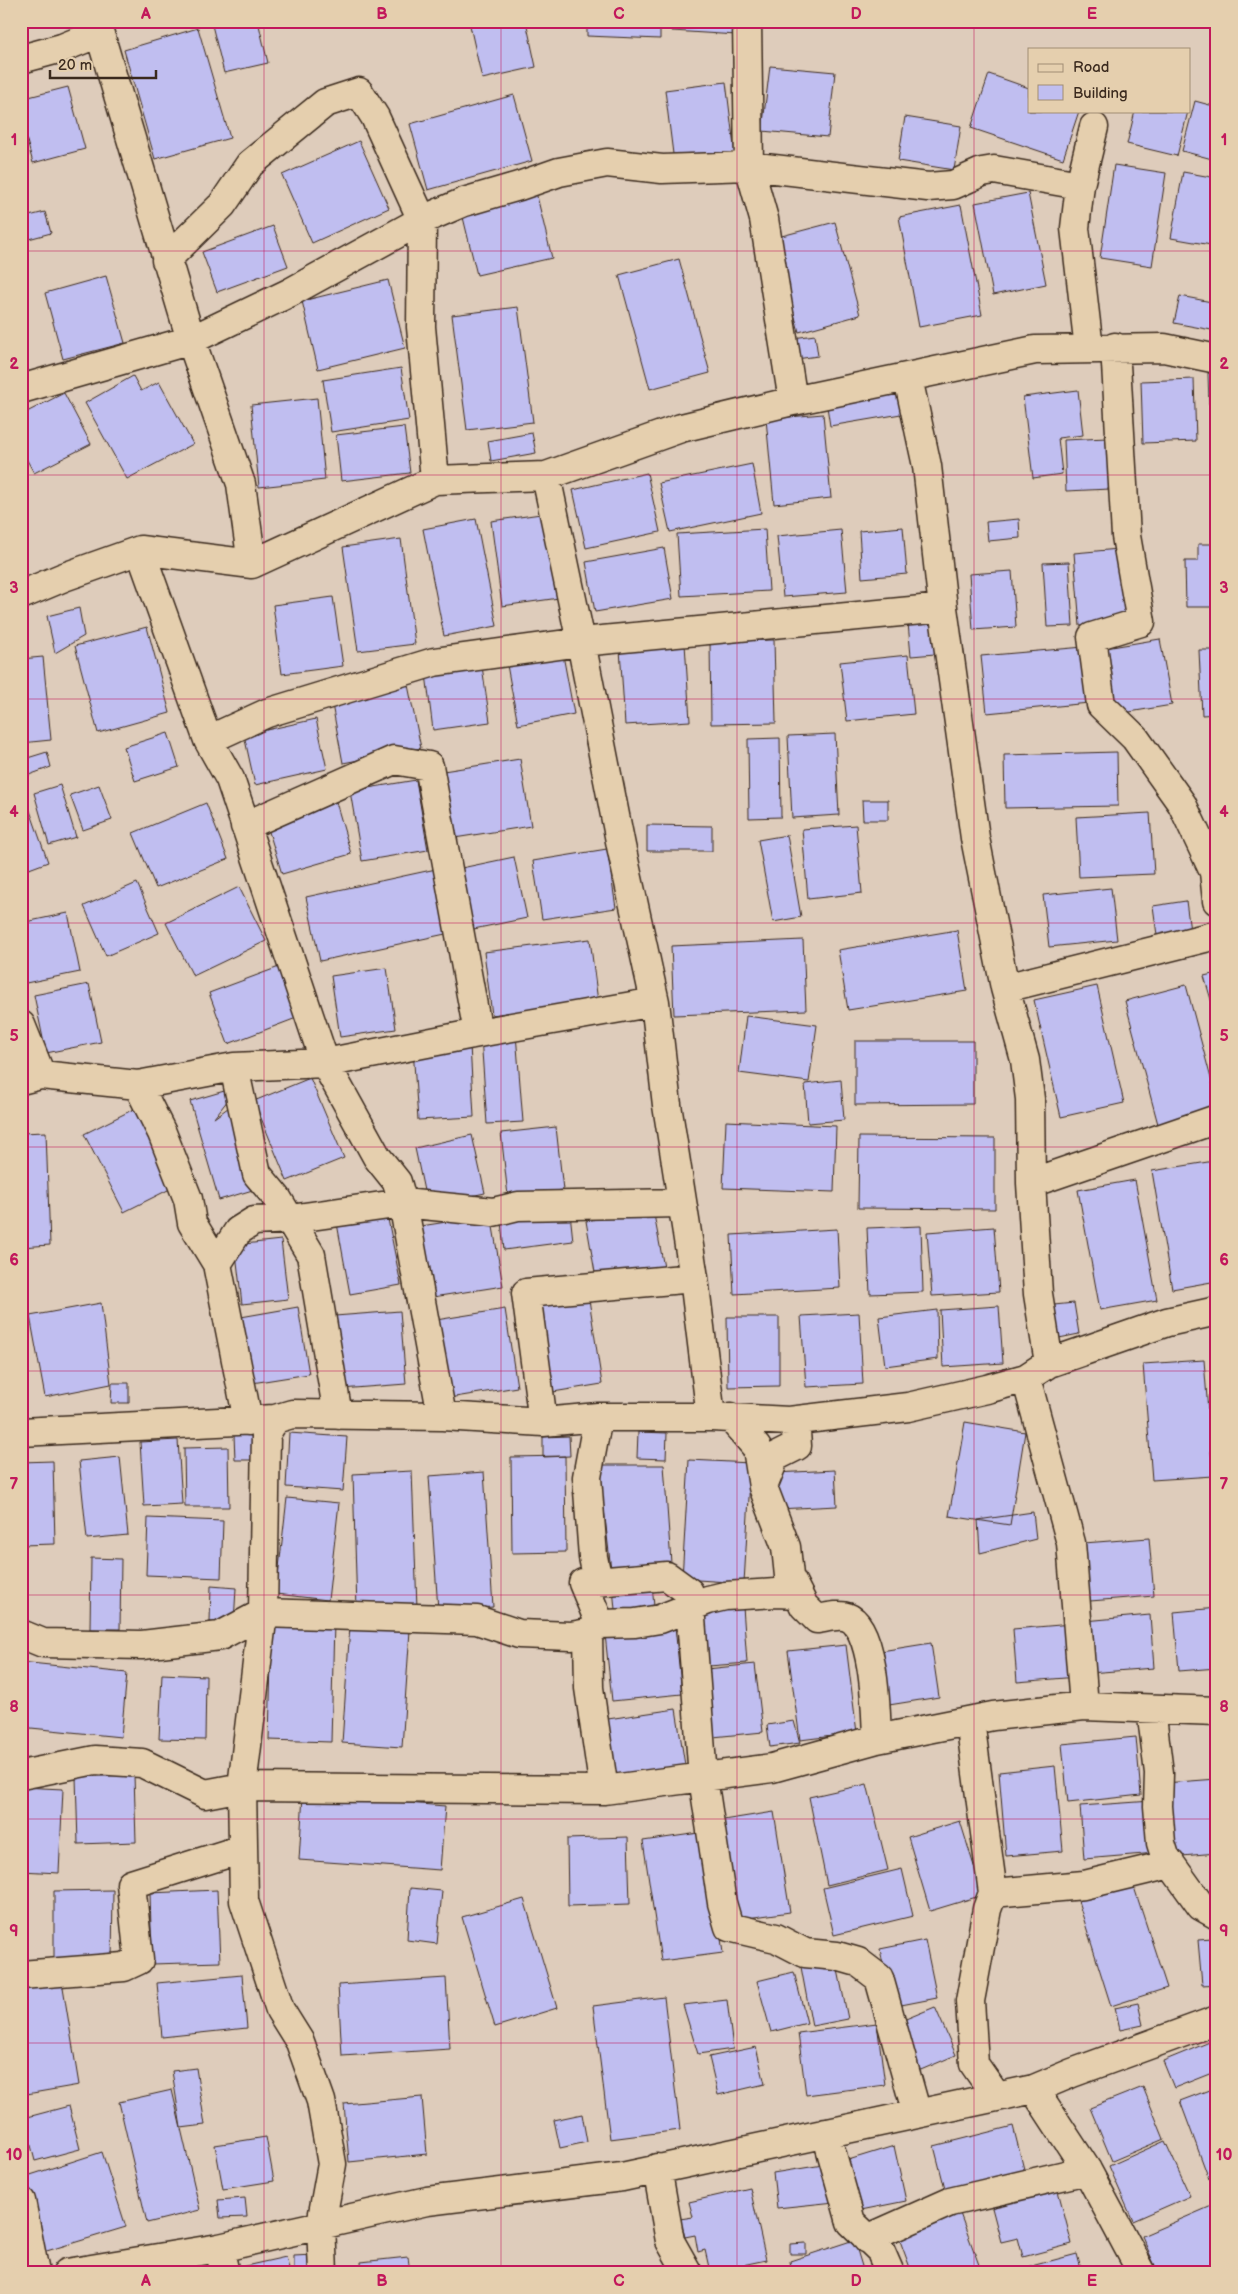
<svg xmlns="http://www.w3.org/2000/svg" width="1238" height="2294" viewBox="0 0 1238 2294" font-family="'Balsamiq Sans',sans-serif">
<rect width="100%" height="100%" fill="#deccbb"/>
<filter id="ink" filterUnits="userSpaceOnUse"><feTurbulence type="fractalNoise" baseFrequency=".02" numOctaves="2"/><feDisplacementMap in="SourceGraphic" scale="10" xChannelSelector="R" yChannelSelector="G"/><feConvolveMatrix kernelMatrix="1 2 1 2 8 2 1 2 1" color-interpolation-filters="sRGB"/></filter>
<g filter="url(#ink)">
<path fill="#c0bef0" stroke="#3b2a1e" d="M 211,21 L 258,21 L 268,63 L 224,73 Z
M 469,21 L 526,21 L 536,67 L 482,79 Z
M 587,21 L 660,21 L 660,39 L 587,36 Z
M 673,21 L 738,21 L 737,35 L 672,31 Z
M 198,28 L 230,138 L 155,159 L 124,50 Z
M 770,66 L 835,72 L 828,137 L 762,131 Z
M 989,74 L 1029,88 L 1029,111 L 1079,111 L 1063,159 L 971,128 Z
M 726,82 L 735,155 L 674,162 L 665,90 Z
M 68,87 L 85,149 L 33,163 L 21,119 L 21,99 Z
M 514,95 L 532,161 L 428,190 L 410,124 Z
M 1195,101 L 1217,107 L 1216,160 L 1182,151 Z
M 1135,111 L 1188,111 L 1177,156 L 1127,144 Z
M 905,117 L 961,126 L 954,170 L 898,161 Z
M 359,141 L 389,208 L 312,243 L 282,175 Z
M 1114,165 L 1166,173 L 1152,266 L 1100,258 Z
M 1183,172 L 1217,178 L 1217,246 L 1171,238 Z
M 536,192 L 552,258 L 477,275 L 461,209 Z
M 1028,193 L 1046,284 L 993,295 L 975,203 Z
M 961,205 L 982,315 L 919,327 L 899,217 Z
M 45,212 L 51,233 L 21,241 L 21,218 Z
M 835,222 L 860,315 L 799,332 L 774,238 Z
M 273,226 L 288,266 L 217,292 L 202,252 Z
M 679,259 L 710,373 L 650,389 L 619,275 Z
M 106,276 L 125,343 L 63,359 L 45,293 Z
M 388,280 L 405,348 L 318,369 L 302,301 Z
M 1180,296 L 1217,303 L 1217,331 L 1174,323 Z
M 518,307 L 533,422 L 467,430 L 452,315 Z
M 815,335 L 818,356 L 789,360 L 786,339 Z
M 401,368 L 409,420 L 331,432 L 323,380 Z
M 1208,373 L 1217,373 L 1217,403 L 1209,404 Z
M 133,376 L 141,391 L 159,382 L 193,444 L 127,479 L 85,403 Z
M 1194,379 L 1196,441 L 1143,443 L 1141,381 Z
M 897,388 L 901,414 L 830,426 L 826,400 Z
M 1078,390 L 1083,435 L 1058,438 L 1062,474 L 1033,478 L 1023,397 Z
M 64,393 L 91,444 L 34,473 L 21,449 L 21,415 Z
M 317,398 L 325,480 L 259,487 L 251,405 Z
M 823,414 L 831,498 L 774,504 L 766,419 Z
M 404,427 L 410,473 L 341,481 L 336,435 Z
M 532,433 L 536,453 L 491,461 L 488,441 Z
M 1107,438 L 1110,489 L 1066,491 L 1064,440 Z
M 752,464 L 761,513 L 670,532 L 659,483 Z
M 647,473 L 660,532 L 586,548 L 573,490 Z
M 548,513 L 559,598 L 502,606 L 491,521 Z
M 476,519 L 497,626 L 444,636 L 423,529 Z
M 1019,519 L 1020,538 L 988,541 L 986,522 Z
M 903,527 L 907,574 L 862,578 L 859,531 Z
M 765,529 L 769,591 L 681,596 L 677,534 Z
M 841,530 L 847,592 L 783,597 L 777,536 Z
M 401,539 L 415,644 L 358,651 L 343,547 Z
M 1198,544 L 1217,544 L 1217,607 L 1186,607 L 1185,561 L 1198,561 Z
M 664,548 L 673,599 L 595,612 L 586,562 Z
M 1119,549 L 1126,622 L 1080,626 L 1074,553 Z
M 1069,562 L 1073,626 L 1047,627 L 1043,563 Z
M 1012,571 L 1016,627 L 973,630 L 969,574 Z
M 333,597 L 343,666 L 282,674 L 273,605 Z
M 79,608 L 84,636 L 55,653 L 47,616 Z
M 932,621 L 935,654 L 911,656 L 908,623 Z
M 147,627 L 170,713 L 98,733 L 75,646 Z
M 1160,639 L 1172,705 L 1117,714 L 1106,648 Z
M 774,640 L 776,723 L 711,724 L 710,641 Z
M 685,644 L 690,721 L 625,725 L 620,649 Z
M 1084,647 L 1089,703 L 987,713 L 981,656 Z
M 1199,650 L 1217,650 L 1217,714 L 1202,715 Z
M 563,655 L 574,714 L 518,725 L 507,665 Z
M 908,655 L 914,714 L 847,721 L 840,662 Z
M 43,657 L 51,740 L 21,743 L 21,659 Z
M 482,666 L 490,722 L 433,730 L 426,674 Z
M 408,685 L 421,748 L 343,763 L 331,699 Z
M 316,719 L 327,769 L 255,785 L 244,735 Z
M 168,733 L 179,767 L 135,781 L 124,747 Z
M 835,734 L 839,815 L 792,818 L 788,736 Z
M 780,738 L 781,817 L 749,818 L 748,739 Z
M 47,752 L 51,767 L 26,776 L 21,760 Z
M 1117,752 L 1118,806 L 1005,808 L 1004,755 Z
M 520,759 L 531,826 L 448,839 L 437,772 Z
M 416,780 L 428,850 L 362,861 L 350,791 Z
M 60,785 L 76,837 L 49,845 L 34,793 Z
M 99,785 L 112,820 L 83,830 L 70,795 Z
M 862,800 L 888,800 L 888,820 L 863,820 Z
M 336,802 L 351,854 L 282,874 L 266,822 Z
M 206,803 L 228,859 L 156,888 L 133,833 Z
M 28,805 L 48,862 L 21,872 L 21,807 Z
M 1150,813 L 1154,874 L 1079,877 L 1076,817 Z
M 647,825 L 712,826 L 712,851 L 647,851 Z
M 856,825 L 862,893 L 808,899 L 802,829 Z
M 787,835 L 801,917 L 773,922 L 758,840 Z
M 607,849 L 616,908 L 542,919 L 533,861 Z
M 514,857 L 527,918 L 464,931 L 452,870 Z
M 436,869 L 450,933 L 320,961 L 306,897 Z
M 137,883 L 159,933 L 106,956 L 84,906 Z
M 239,887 L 266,941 L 193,976 L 166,923 Z
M 1111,888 L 1117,940 L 1049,947 L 1043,895 Z
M 1186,901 L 1190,931 L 1157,935 L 1153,906 Z
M 68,913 L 80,972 L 21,984 L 21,923 Z
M 957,930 L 967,991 L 848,1010 L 838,950 Z
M 590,939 L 598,1002 L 492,1015 L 484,952 Z
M 803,940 L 806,1010 L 674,1015 L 671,946 Z
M 279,967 L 299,1017 L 228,1044 L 209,993 Z
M 387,968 L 396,1029 L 340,1037 L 331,976 Z
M 1217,973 L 1217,1020 L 1204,976 Z
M 89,984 L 101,1042 L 46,1053 L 34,995 Z
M 1186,985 L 1217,1101 L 1217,1113 L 1159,1128 L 1125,1001 Z
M 1097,986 L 1124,1103 L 1061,1117 L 1034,1000 Z
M 746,1016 L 817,1025 L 809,1082 L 739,1073 Z
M 516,1034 L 523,1122 L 487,1124 L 481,1037 Z
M 855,1041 L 973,1041 L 973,1104 L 855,1105 Z
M 470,1045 L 474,1117 L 418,1120 L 413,1049 Z
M 310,1078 L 344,1158 L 287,1181 L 254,1101 Z
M 841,1080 L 844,1120 L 808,1123 L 805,1084 Z
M 238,1087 L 214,1118 L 232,1105 L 256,1189 L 219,1200 L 190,1101 Z
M 134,1109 L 174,1187 L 124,1212 L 84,1134 Z
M 726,1121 L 836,1126 L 834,1192 L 723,1188 Z
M 556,1127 L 563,1190 L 508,1196 L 501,1133 Z
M 46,1132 L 50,1245 L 21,1247 L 21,1133 Z
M 472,1135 L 485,1193 L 427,1205 L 415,1148 Z
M 859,1137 L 995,1138 L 995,1209 L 858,1208 Z
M 1214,1161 L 1217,1177 L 1217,1281 L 1172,1289 L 1152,1171 Z
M 1135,1180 L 1157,1300 L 1100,1310 L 1078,1190 Z
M 386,1209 L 401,1285 L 350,1294 L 336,1218 Z
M 653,1209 L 665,1273 L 597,1284 L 586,1221 Z
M 570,1213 L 573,1241 L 504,1250 L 501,1222 Z
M 491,1215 L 503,1286 L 433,1297 L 421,1226 Z
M 921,1226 L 923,1292 L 870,1294 L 867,1228 Z
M 994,1227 L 999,1292 L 932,1296 L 927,1232 Z
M 837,1229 L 840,1288 L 734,1294 L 731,1235 Z
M 281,1240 L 288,1299 L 242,1304 L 235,1245 Z
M 588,1293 L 602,1384 L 547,1393 L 534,1301 Z
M 101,1303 L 111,1384 L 45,1397 L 30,1316 Z
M 1074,1303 L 1079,1334 L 1059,1338 L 1054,1305 Z
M 999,1306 L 1003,1363 L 943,1367 L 940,1310 Z
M 298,1307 L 309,1374 L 252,1383 L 241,1317 Z
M 505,1309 L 517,1387 L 449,1398 L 436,1320 Z
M 937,1310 L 938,1359 L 885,1366 L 879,1317 Z
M 400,1311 L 406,1384 L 341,1389 L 335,1316 Z
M 859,1313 L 863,1384 L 806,1387 L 801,1316 Z
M 727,1317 L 779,1317 L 779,1386 L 728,1387 Z
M 1204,1360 L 1213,1476 L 1152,1480 L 1143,1364 Z
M 112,1383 L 129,1383 L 129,1403 L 111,1403 Z
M 965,1422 L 1025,1432 L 1010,1525 L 949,1516 Z
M 638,1432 L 667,1433 L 666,1459 L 637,1458 Z
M 289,1433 L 347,1437 L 343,1491 L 286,1487 Z
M 234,1435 L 252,1435 L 252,1460 L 235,1460 Z
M 569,1436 L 570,1456 L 543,1457 L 543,1437 Z
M 178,1440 L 182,1504 L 144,1506 L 140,1442 Z
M 228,1447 L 229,1507 L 185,1507 L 184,1448 Z
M 565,1456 L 566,1552 L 512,1553 L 511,1457 Z
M 120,1457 L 128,1535 L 87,1539 L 79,1461 Z
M 689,1460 L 751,1463 L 744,1583 L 682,1579 Z
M 53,1461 L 55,1544 L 21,1545 L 21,1462 Z
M 599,1465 L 664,1465 L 671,1563 L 611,1570 Z
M 835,1470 L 837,1506 L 777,1509 L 775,1473 Z
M 412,1471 L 417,1608 L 357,1610 L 353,1474 Z
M 484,1472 L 493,1607 L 438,1610 L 429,1476 Z
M 287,1498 L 339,1503 L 328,1600 L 276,1594 Z
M 1033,1512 L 1036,1539 L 980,1553 L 978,1520 Z
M 148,1518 L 223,1521 L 221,1578 L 146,1575 Z
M 1149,1538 L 1154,1596 L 1090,1601 L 1084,1543 Z
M 91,1558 L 121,1559 L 120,1629 L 90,1629 Z
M 652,1585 L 655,1617 L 616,1620 L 613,1588 Z
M 211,1586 L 236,1588 L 234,1623 L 210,1622 Z
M 743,1607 L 747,1663 L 696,1667 L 691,1612 Z
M 1217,1608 L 1217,1668 L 1179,1671 L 1174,1612 Z
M 1150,1615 L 1154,1668 L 1089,1673 L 1085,1621 Z
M 272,1620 L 334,1622 L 331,1742 L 269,1740 Z
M 1072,1624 L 1077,1677 L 1017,1682 L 1013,1629 Z
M 350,1626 L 410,1630 L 402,1747 L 342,1743 Z
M 675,1627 L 682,1694 L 612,1701 L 605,1634 Z
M 931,1643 L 939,1697 L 889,1705 L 881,1651 Z
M 846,1645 L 857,1733 L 800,1740 L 788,1651 Z
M 21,1662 L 127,1673 L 121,1737 L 21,1727 Z
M 755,1664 L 763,1732 L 703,1738 L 697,1670 Z
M 162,1674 L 206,1676 L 205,1740 L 159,1739 Z
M 676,1709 L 685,1765 L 609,1777 L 601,1720 Z
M 794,1721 L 800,1743 L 770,1747 L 767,1725 Z
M 1136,1737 L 1141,1795 L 1068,1803 L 1062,1744 Z
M 1055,1766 L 1063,1851 L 1006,1856 L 999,1772 Z
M 134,1775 L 136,1842 L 78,1844 L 76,1777 Z
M 1217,1779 L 1217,1853 L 1170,1857 L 1164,1783 Z
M 867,1784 L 888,1870 L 827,1885 L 809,1797 Z
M 21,1787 L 63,1789 L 59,1873 L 21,1871 Z
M 303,1795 L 445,1806 L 440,1870 L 299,1860 Z
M 1152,1801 L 1156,1853 L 1084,1859 L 1080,1806 Z
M 774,1812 L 790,1912 L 733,1920 L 717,1821 Z
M 960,1821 L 983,1895 L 930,1911 L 908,1837 Z
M 706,1832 L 723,1953 L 661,1961 L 643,1841 Z
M 628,1837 L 630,1904 L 568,1906 L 567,1839 Z
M 902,1869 L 913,1916 L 834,1935 L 823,1888 Z
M 1133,1884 L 1167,1988 L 1111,2006 L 1078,1901 Z
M 410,1888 L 442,1891 L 437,1944 L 407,1940 Z
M 113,1890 L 112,1961 L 54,1960 L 54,1891 Z
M 217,1890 L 220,1962 L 152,1964 L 150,1893 Z
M 524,1899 L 557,2008 L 495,2027 L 462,1917 Z
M 1213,1939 L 1217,1984 L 1202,1985 L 1198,1940 Z
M 925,1940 L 937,1998 L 891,2007 L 880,1949 Z
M 836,1960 L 848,2019 L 812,2026 L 801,1967 Z
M 794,1972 L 807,2023 L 771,2032 L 757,1981 Z
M 242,1975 L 247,2028 L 162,2037 L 157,1983 Z
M 446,1978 L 450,2049 L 342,2056 L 338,1985 Z
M 62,1981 L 79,2085 L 21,2095 L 21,1988 Z
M 664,1997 L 680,2130 L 610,2139 L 593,2006 Z
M 727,2000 L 733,2049 L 698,2054 L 683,2005 Z
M 1138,2003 L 1143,2025 L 1120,2030 L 1115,2008 Z
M 935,2007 L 956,2055 L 916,2072 L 896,2023 Z
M 877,2023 L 885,2085 L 806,2095 L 798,2033 Z
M 1217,2039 L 1217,2071 L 1174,2088 L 1163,2061 Z
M 756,2047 L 765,2084 L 718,2095 L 709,2057 Z
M 196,2068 L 205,2125 L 181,2128 L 172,2071 Z
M 1143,2087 L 1164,2139 L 1112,2161 L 1090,2108 Z
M 1217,2087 L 1217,2176 L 1209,2179 L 1180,2101 Z
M 172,2090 L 200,2210 L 147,2223 L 119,2102 Z
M 422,2097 L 427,2154 L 349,2162 L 344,2104 Z
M 69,2106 L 80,2149 L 35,2161 L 24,2118 Z
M 582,2114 L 587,2142 L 560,2148 L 554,2120 Z
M 1013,2126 L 1027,2181 L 948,2201 L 934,2146 Z
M 266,2137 L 274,2181 L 223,2189 L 215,2145 Z
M 1165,2141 L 1190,2196 L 1133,2221 L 1109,2166 Z
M 894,2146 L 906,2201 L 851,2212 L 842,2162 Z
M 102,2152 L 126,2227 L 40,2253 L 21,2194 L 21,2178 Z
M 829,2164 L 835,2202 L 777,2208 L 773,2173 Z
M 1057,2187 L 1072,2244 L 1023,2257 L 1018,2238 L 1001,2242 L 991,2204 Z
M 750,2188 L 766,2260 L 710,2272 L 705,2250 L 698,2252 L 695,2235 L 685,2237 L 680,2219 L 693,2217 L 689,2202 Z
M 245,2198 L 247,2217 L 220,2218 L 218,2200 Z
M 1214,2205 L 1217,2210 L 1217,2266 L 1201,2273 L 1158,2273 L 1142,2236 Z
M 958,2208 L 982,2273 L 912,2273 L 896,2230 Z
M 854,2240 L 864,2273 L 792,2273 L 790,2261 Z
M 806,2243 L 806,2254 L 790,2254 L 790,2244 Z
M 1077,2254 L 1082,2273 L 1005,2273 Z
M 313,2255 L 313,2273 L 294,2273 L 294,2256 Z
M 286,2257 L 290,2273 L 232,2273 L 232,2269 Z
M 408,2257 L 410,2273 L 362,2273 L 361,2262 Z"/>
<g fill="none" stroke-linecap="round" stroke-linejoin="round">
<defs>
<path id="minor" d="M 96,21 L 191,340 L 241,484 L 252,564
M 747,21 L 749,166 L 764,219 L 793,401
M 21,59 L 62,48 L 99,33
M 166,260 L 222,205 L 250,164 L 325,103 L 359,92 L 375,117 L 422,220 L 421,327 L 435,480
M 1115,347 L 1126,536 L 1141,622 L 1092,637 L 1101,705 L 1135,738 L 1182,804 L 1214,872 L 1217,901
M 1089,349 L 1075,228 L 1080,185 L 1094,127
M 908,378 L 927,466 L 943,608 L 975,838 L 1005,988 L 1025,1060 L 1030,1099 L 1031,1183 L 1038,1294 L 1049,1363
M 21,389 L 191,340 L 289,293 L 422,220 L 464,202 L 519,186 L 559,172 L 607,163 L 662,169 L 749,166 L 928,187 L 953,185 L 982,172 L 994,170 L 1080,185
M 546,476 L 581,642 L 621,846 L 655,1002 L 667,1105 L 694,1278 L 711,1417
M 140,550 L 208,740 L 230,779 L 325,1063 L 377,1157 L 397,1182 L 403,1203 L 442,1416
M 21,595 L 64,577 L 140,550 L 252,564 L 435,480 L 546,476 L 681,428 L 793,401 L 1035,350 L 1164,348 L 1217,359
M 208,740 L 267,713 L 434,662 L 581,642 L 943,608
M 245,826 L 394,760 L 429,766 L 478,1033
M 1005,988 L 1217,935
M 21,1025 L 41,1075
M 234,1067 L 257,1174 L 277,1198 L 311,1255 L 338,1415
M 21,1080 L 41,1075 L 138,1085 L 234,1067 L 325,1063 L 478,1033 L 655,1002
M 138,1085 L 162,1133 L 188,1199 L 192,1223 L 217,1264 L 248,1421
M 1031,1183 L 1217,1119
M 217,1264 L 238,1231 L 254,1221 L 290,1219 L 403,1203 L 493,1212 L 518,1206 L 682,1203
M 1026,1378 L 1071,1543 L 1084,1706
M 598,1417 L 587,1477 L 593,1557 L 598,1581
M 730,1417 L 757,1448 L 763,1487 L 786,1547 L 789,1576 L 804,1606 L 817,1619 C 825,1618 839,1614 847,1617 C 875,1626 876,1714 877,1739
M 275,1419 L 266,1434 L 263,1613 L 242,1787 L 244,1901 L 280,2010 L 300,2042 L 321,2101 L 332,2164 L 321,2224 L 323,2273
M 543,1422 L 526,1293 L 694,1278
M 21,1432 L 275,1419 L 292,1414 L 442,1416 L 543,1422 L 598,1417 L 711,1417 L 789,1421 L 908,1407 L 987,1389 L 1026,1378 L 1049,1363 L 1167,1322 L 1217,1311
M 763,1487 L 775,1457 L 797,1446 L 796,1432 L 789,1421
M 600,1624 L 583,1583 L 667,1576 L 689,1592 L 703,1778 L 722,1903 L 729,1927 L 776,1938 L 805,1953 L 837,1956 L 858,1962 L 879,1978 L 917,2114
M 588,1633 L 589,1688 L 604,1790
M 21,1634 L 43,1643 L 142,1645 L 220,1636 L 263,1613 L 477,1620 L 519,1634 L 571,1636 L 588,1633 L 600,1624 L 635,1623 L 660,1619 L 708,1600 L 725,1596 L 776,1593 L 798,1594
M 1151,1709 L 1159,1773 L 1158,1806 L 1161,1843 L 1165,1856 L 1201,1906 L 1217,1915
M 970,1721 L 993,1893 L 987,1909 L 970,2001 L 974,2064 L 997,2097
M 21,1775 L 95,1760 L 142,1763 L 205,1794 L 242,1787 L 604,1790 L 772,1768 L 877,1739 L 993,1716 L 1084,1706 L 1217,1711
M 993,1893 L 1084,1885 L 1171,1864
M 21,1975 L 124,1967 L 139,1960 L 131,1884 L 242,1849
M 1034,2089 L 1087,2170 L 1142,2273
M 826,2133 L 851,2222 L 880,2250 L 890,2273
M 657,2168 L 670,2241 L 688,2273
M 21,2201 L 35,2273
M 867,2239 L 950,2202 L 1087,2170
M 219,2248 L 225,2273
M 67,2273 L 219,2248 L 427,2201 L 622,2177 L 1034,2089 L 1072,2073 L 1217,2020"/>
</defs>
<use href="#minor" stroke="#3b2a1e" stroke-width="31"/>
<use href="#minor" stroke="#e5cfae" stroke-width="28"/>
</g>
</g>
<path fill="none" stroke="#c2185b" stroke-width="1" stroke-opacity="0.55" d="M 264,21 L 264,2273M 501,21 L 501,2273M 737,21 L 737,2273M 974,21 L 974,2273M 21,251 L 1217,251M 21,475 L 1217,475M 21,699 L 1217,699M 21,923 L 1217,923M 21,1147 L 1217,1147M 21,1371 L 1217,1371M 21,1595 L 1217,1595M 21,1819 L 1217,1819M 21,2043 L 1217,2043"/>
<rect width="1238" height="2294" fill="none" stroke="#e5cfae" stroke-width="55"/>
<rect x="1028" y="48" width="162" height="65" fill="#e5cfae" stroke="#a18d74"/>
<rect x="1038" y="64" width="25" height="8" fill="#e5cfae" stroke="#a18d74"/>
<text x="1073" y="72" font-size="15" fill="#3b2a1e">Road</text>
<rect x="1038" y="85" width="25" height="15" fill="#c0bef0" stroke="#a18d74"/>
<text x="1073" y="98" font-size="15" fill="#3b2a1e">Building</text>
<path d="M50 70v8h106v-8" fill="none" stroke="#3b2a1e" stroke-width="2.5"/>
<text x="58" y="70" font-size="15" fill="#3b2a1e" stroke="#e5cfae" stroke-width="4" paint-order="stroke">20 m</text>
<rect x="28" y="28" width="1182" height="2238" fill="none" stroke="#c2185b" stroke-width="2"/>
<g font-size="16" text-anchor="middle" font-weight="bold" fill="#c2185b">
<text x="146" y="19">A</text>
<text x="382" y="19">B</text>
<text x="619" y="19">C</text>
<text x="856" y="19">D</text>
<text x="1092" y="19">E</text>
<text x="14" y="145">1</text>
<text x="1224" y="145">1</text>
<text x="14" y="369">2</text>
<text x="1224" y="369">2</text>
<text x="14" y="593">3</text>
<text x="1224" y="593">3</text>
<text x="14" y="817">4</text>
<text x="1224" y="817">4</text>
<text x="14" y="1041">5</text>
<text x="1224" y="1041">5</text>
<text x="14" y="1265">6</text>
<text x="1224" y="1265">6</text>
<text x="14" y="1489">7</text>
<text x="1224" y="1489">7</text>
<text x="14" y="1712">8</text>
<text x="1224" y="1712">8</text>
<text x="14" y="1936">9</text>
<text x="1224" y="1936">9</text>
<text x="14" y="2160">10</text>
<text x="1224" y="2160">10</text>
<text x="146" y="2286">A</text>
<text x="382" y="2286">B</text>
<text x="619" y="2286">C</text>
<text x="856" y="2286">D</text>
<text x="1092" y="2286">E</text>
</g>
</svg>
